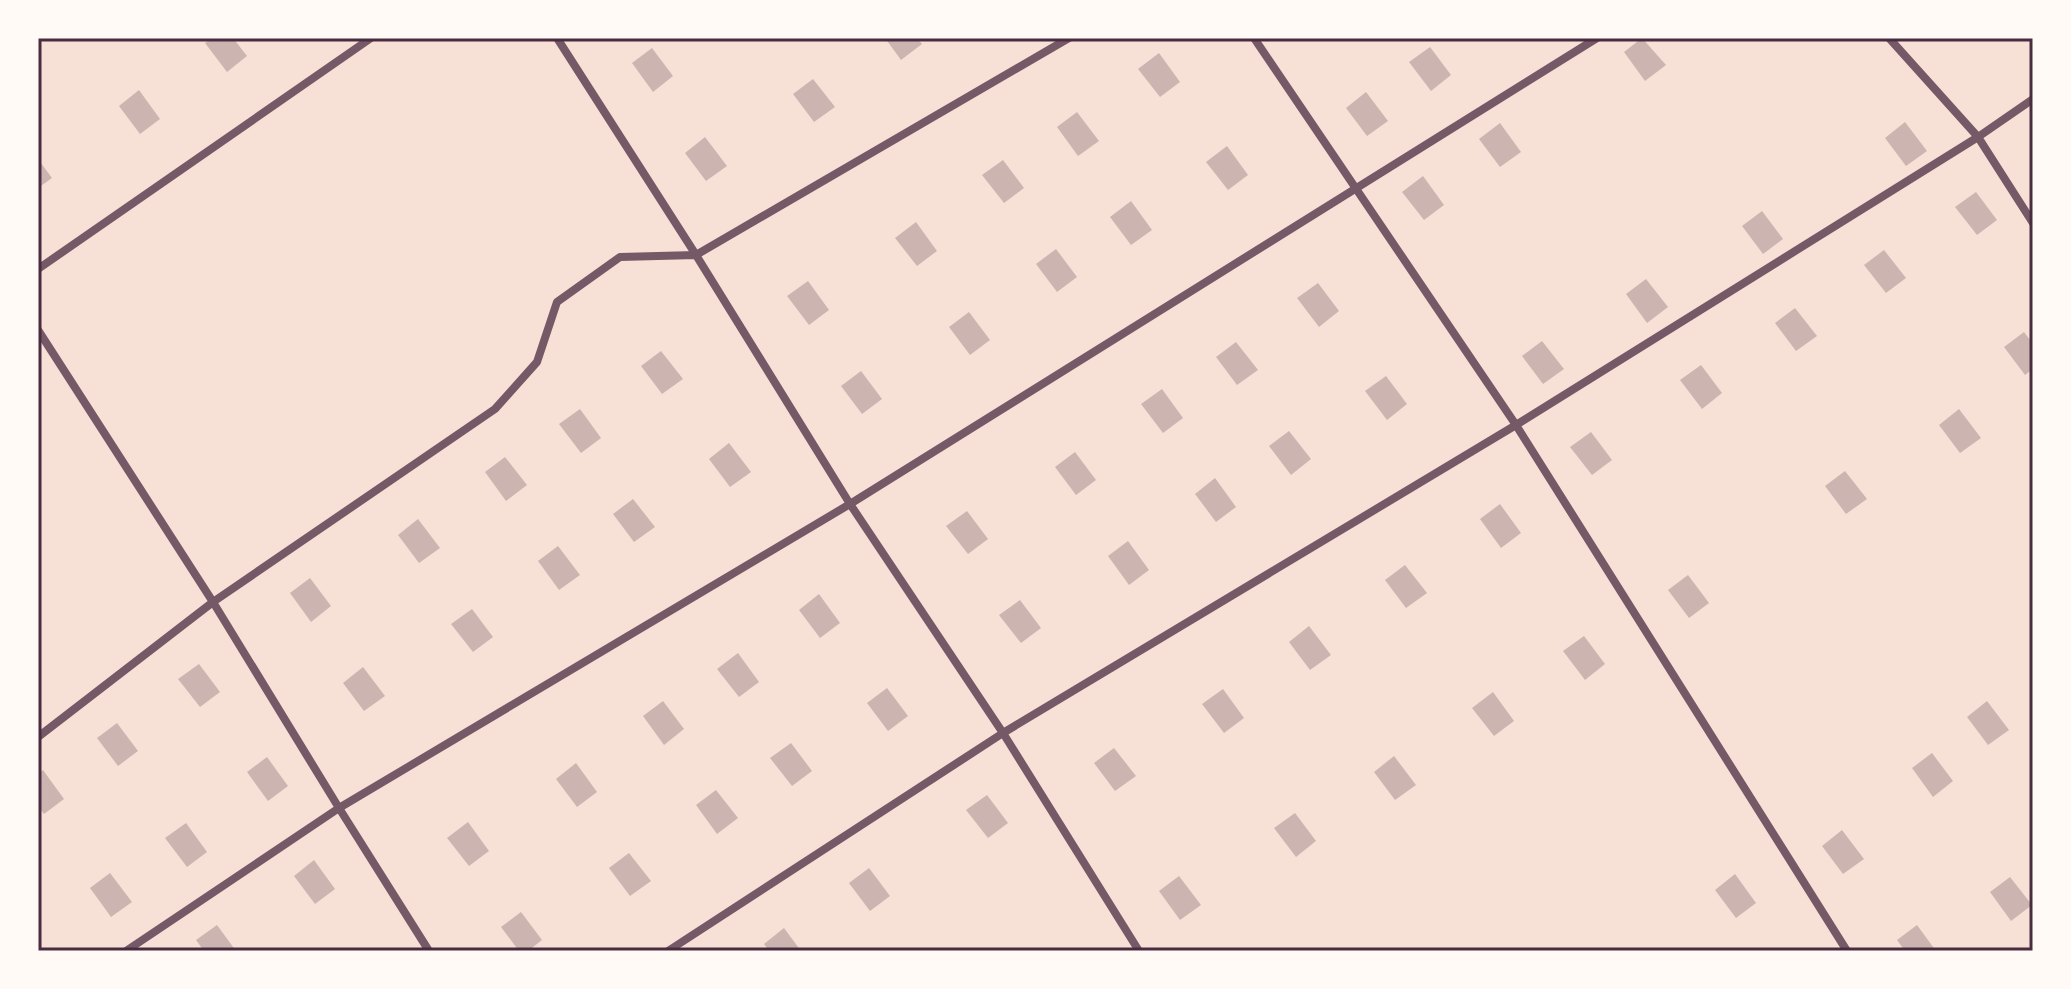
<svg xmlns="http://www.w3.org/2000/svg" width="2071" height="989" viewBox="0 0 2071 989" font-family="Rubik,sans-serif">
<rect width="100%" height="100%" fill="#f7e1d7"/>
<path fill="#ccb4b1" d="M 212,38 L 233,38 L 247,56 L 227,72 L 205,43 Z
M 885,38 L 917,38 L 922,44 L 901,60 Z
M 1642,38 L 1666,65 L 1645,81 L 1624,52 Z
M 1430,47 L 1451,75 L 1431,91 L 1409,62 Z
M 652,48 L 673,76 L 653,92 L 632,63 Z
M 1159,53 L 1180,82 L 1160,97 L 1138,69 Z
M 813,79 L 835,107 L 814,122 L 793,94 Z
M 139,90 L 160,119 L 140,134 L 119,106 Z
M 1366,92 L 1388,121 L 1367,136 L 1346,108 Z
M 1077,112 L 1099,141 L 1078,156 L 1057,127 Z
M 1905,122 L 1927,151 L 1906,166 L 1885,138 Z
M 1500,123 L 1521,152 L 1500,167 L 1479,139 Z
M 705,137 L 727,166 L 706,181 L 685,153 Z
M 1227,146 L 1248,175 L 1228,190 L 1206,162 Z
M 38,159 L 52,178 L 38,188 Z
M 1003,160 L 1024,188 L 1004,203 L 982,175 Z
M 1423,176 L 1444,205 L 1424,220 L 1402,192 Z
M 1976,192 L 1997,220 L 1977,235 L 1955,207 Z
M 1131,201 L 1152,230 L 1131,245 L 1110,217 Z
M 1762,211 L 1783,239 L 1763,254 L 1742,226 Z
M 916,222 L 937,251 L 917,266 L 895,238 Z
M 1056,249 L 1077,277 L 1057,292 L 1036,264 Z
M 1884,250 L 1906,278 L 1886,293 L 1864,265 Z
M 1646,279 L 1668,307 L 1647,323 L 1626,294 Z
M 808,281 L 829,310 L 809,325 L 787,296 Z
M 1318,283 L 1339,311 L 1319,327 L 1297,298 Z
M 1795,308 L 1817,336 L 1796,351 L 1775,323 Z
M 969,312 L 990,340 L 970,355 L 949,327 Z
M 2024,332 L 2033,344 L 2033,369 L 2025,375 L 2004,347 Z
M 1542,341 L 1564,369 L 1543,384 L 1522,356 Z
M 1236,342 L 1258,370 L 1237,385 L 1216,357 Z
M 661,351 L 683,379 L 662,394 L 641,366 Z
M 1701,365 L 1722,393 L 1702,409 L 1680,380 Z
M 861,371 L 882,399 L 862,414 L 841,386 Z
M 1386,376 L 1407,404 L 1387,420 L 1365,391 Z
M 1162,389 L 1183,418 L 1163,433 L 1141,404 Z
M 580,409 L 601,438 L 581,453 L 559,424 Z
M 1959,409 L 1981,438 L 1960,453 L 1939,425 Z
M 1289,431 L 1311,459 L 1291,475 L 1269,446 Z
M 1591,432 L 1612,460 L 1592,475 L 1570,447 Z
M 729,443 L 751,472 L 730,487 L 709,459 Z
M 1075,452 L 1096,480 L 1076,495 L 1055,467 Z
M 505,457 L 527,485 L 506,501 L 485,472 Z
M 1845,471 L 1867,499 L 1846,514 L 1825,486 Z
M 1215,478 L 1236,507 L 1216,522 L 1195,494 Z
M 633,499 L 655,527 L 634,542 L 613,514 Z
M 1500,504 L 1521,533 L 1501,548 L 1480,519 Z
M 967,511 L 988,539 L 968,554 L 946,526 Z
M 418,519 L 440,548 L 419,563 L 398,535 Z
M 1128,541 L 1149,570 L 1129,585 L 1108,556 Z
M 558,546 L 580,575 L 559,590 L 538,561 Z
M 1405,565 L 1427,593 L 1406,608 L 1385,580 Z
M 1688,575 L 1709,603 L 1689,618 L 1668,590 Z
M 310,578 L 331,606 L 311,622 L 290,593 Z
M 819,594 L 840,623 L 820,638 L 799,610 Z
M 1020,600 L 1041,628 L 1021,643 L 999,615 Z
M 472,609 L 493,637 L 473,652 L 451,624 Z
M 1309,626 L 1331,655 L 1310,670 L 1289,642 Z
M 1584,636 L 1605,664 L 1585,680 L 1563,651 Z
M 738,653 L 759,682 L 739,697 L 717,669 Z
M 199,664 L 220,692 L 200,707 L 178,679 Z
M 363,667 L 385,696 L 364,711 L 343,683 Z
M 887,688 L 908,716 L 888,731 L 867,703 Z
M 1223,689 L 1244,718 L 1224,733 L 1202,704 Z
M 1493,692 L 1514,721 L 1494,736 L 1472,708 Z
M 663,701 L 684,729 L 664,745 L 643,716 Z
M 1987,701 L 2009,730 L 1988,745 L 1967,717 Z
M 117,723 L 138,751 L 118,766 L 97,738 Z
M 791,743 L 812,771 L 792,786 L 770,758 Z
M 1114,748 L 1136,776 L 1115,791 L 1094,763 Z
M 1932,753 L 1953,781 L 1933,797 L 1912,768 Z
M 1394,756 L 1416,785 L 1395,800 L 1374,772 Z
M 267,757 L 288,786 L 268,801 L 247,772 Z
M 576,763 L 597,792 L 577,807 L 556,779 Z
M 43,770 L 64,799 L 44,814 L 38,806 L 38,774 Z
M 716,790 L 738,818 L 717,834 L 696,805 Z
M 987,795 L 1008,823 L 988,838 L 966,810 Z
M 1295,813 L 1316,841 L 1296,857 L 1274,828 Z
M 468,822 L 489,851 L 469,866 L 447,838 Z
M 186,823 L 207,852 L 187,867 L 165,838 Z
M 1842,830 L 1864,859 L 1843,874 L 1822,846 Z
M 629,853 L 651,881 L 630,896 L 609,868 Z
M 314,860 L 335,889 L 315,904 L 294,876 Z
M 869,868 L 890,896 L 870,911 L 849,883 Z
M 110,873 L 132,902 L 111,917 L 90,888 Z
M 1735,874 L 1756,903 L 1736,918 L 1715,890 Z
M 1179,876 L 1201,905 L 1180,920 L 1159,891 Z
M 2010,877 L 2032,905 L 2011,921 L 1990,892 Z
M 521,912 L 542,940 L 528,951 L 519,951 L 501,927 Z
M 217,925 L 236,951 L 204,951 L 196,940 Z
M 1917,925 L 1936,951 L 1905,951 L 1897,940 Z
M 784,928 L 801,951 L 769,951 L 764,944 Z"/>
<g fill="none" stroke-linecap="round" stroke-linejoin="round">
<path stroke="#755966" stroke-width="8" d="M 557,38 L 696,255 L 850,504 L 1003,733 L 1139,951
M 1254,38 L 1516,425 L 1847,951
M 1889,38 L 1978,137 L 2033,223
M 38,269 L 371,38
M 38,330 L 213,602 L 339,808 L 429,951
M 38,737 L 213,602 L 495,409 L 537,362 L 557,302 L 620,257 L 696,255 L 1069,38
M 126,951 L 339,808 L 850,504 L 1597,38
M 668,951 L 1003,733 L 1516,425 L 1978,137 L 2033,99"/>
</g>
<rect width="2071" height="989" fill="none" stroke="#fffaf5" stroke-width="80"/>
<rect x="40" y="40" width="1991" height="909" fill="none" stroke="#4a2c40" stroke-width="3"/>
</svg>
